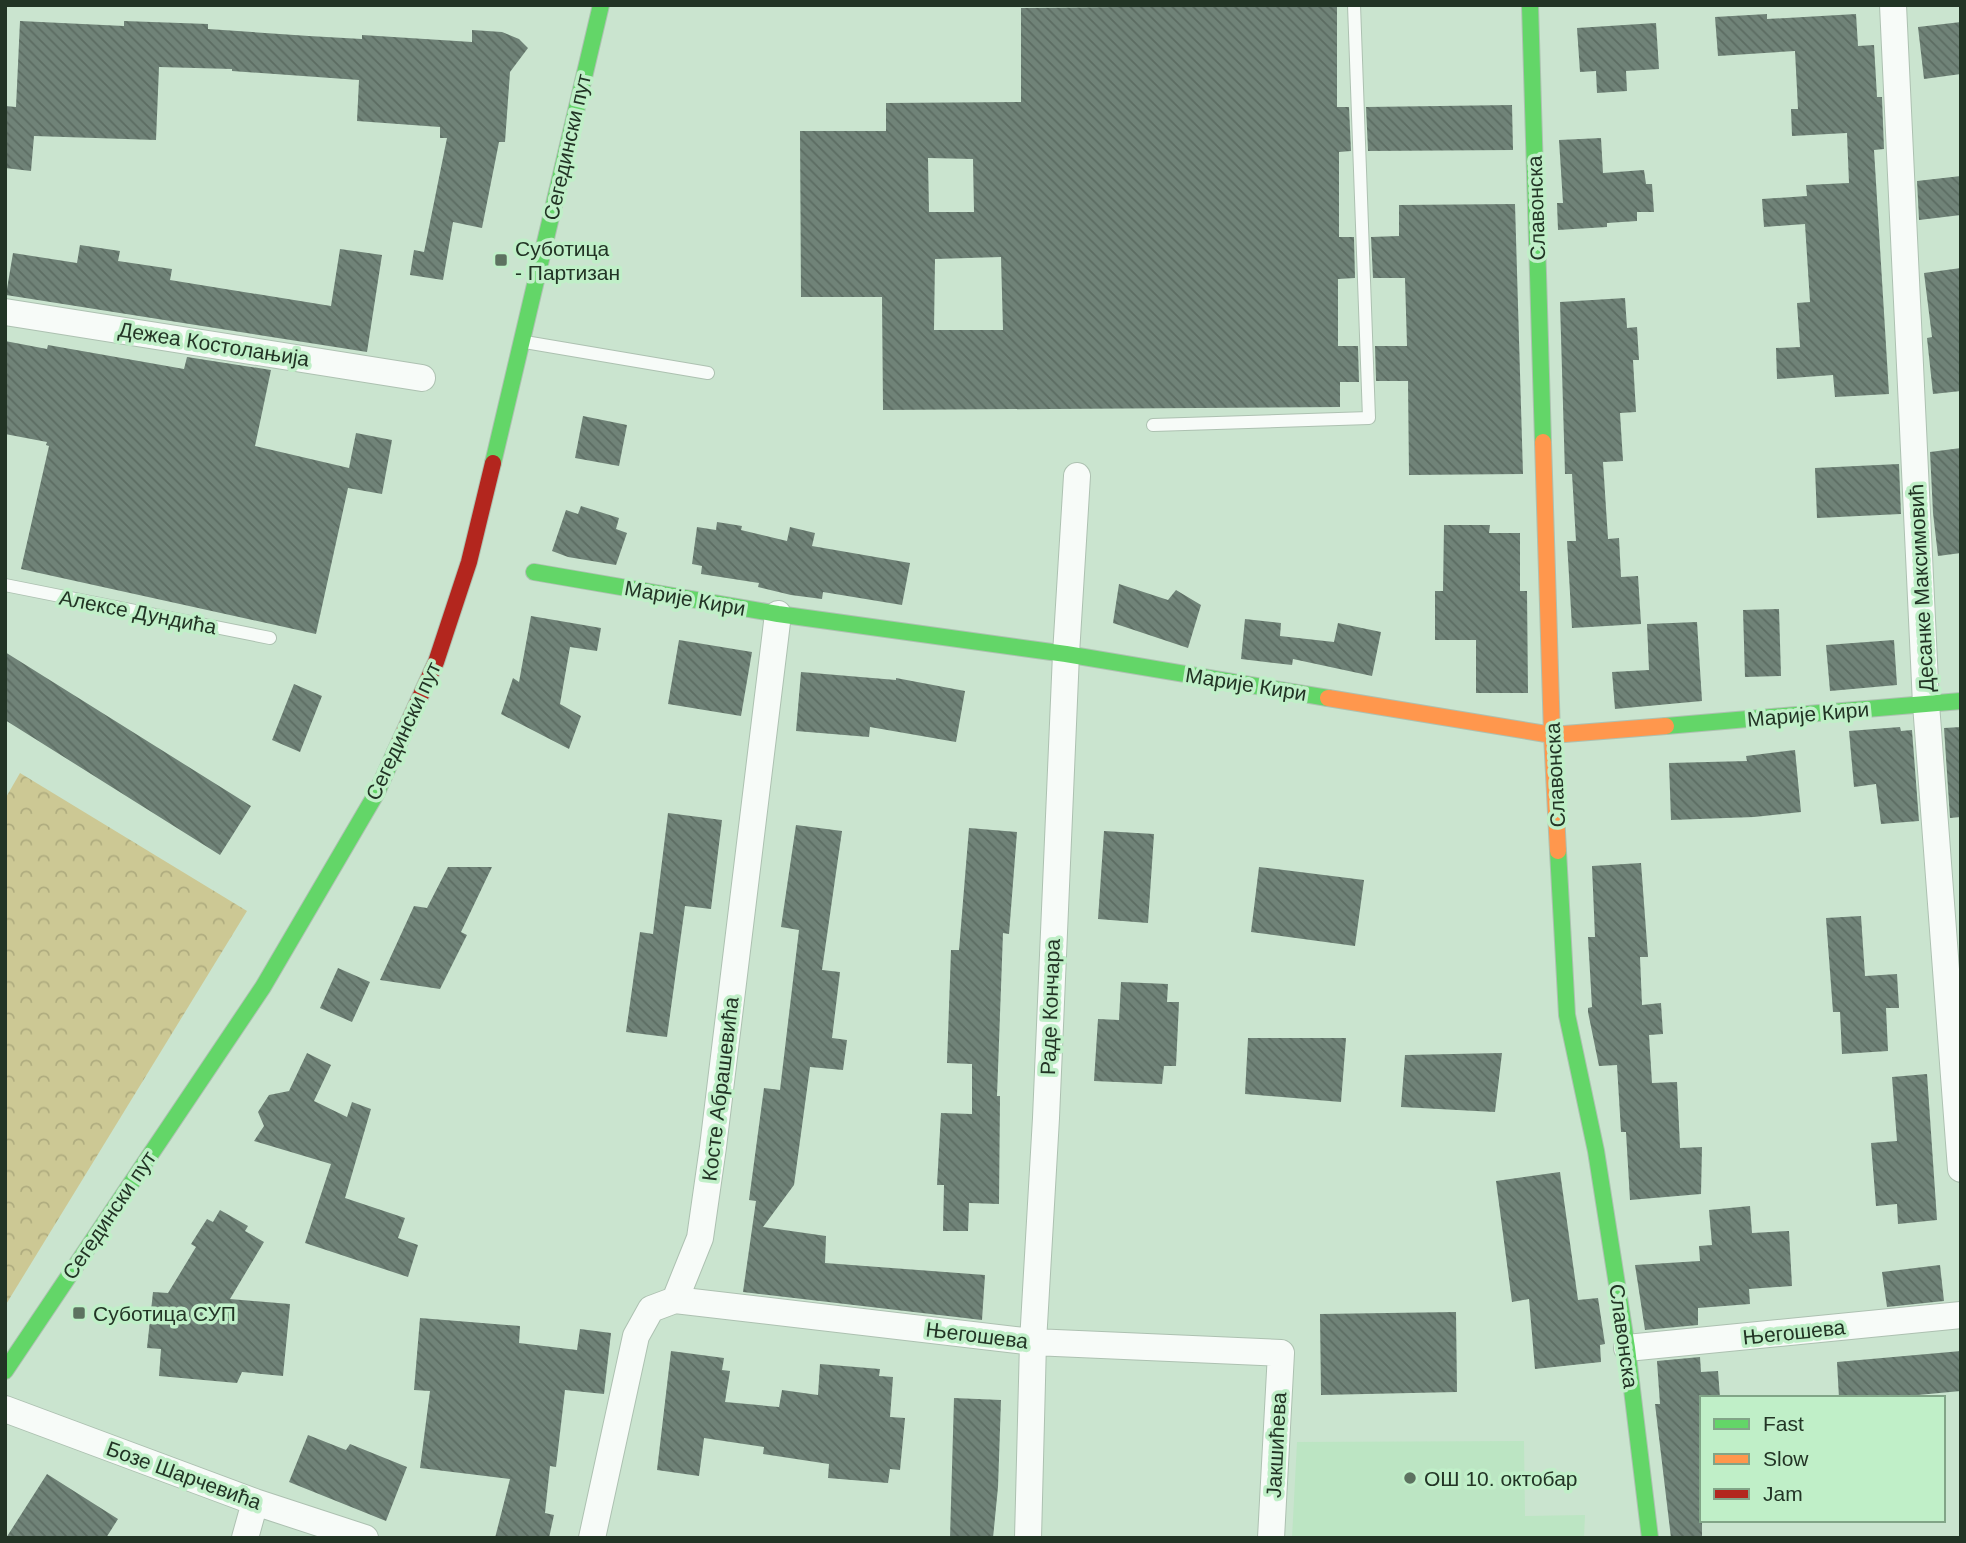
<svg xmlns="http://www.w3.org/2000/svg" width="1966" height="1543" viewBox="0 0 1966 1543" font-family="Helvetica,sans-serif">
<defs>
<pattern id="park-crowns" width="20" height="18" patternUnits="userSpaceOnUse" patternTransform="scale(1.75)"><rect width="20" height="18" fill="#ccc894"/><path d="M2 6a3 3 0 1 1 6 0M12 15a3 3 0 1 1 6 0" fill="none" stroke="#afac7f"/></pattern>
<pattern id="building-back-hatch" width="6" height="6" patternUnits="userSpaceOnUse" patternTransform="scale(1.75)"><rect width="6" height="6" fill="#708378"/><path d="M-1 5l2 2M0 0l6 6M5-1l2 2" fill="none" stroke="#5c6c62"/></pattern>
</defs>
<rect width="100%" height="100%" fill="#cae4cf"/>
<path fill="#bce5c3" d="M 1524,1441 L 1525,1516 L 1585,1515 L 1584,1538 L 1292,1538 L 1297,1442 Z"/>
<path fill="url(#park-crowns)" d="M 20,773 L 247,911 L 5,1306 L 5,799 Z"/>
<path fill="url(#building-back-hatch)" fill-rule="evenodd" d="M 1337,5 L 1337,107 L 1349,107 L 1351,151 L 1339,152 L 1339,237 L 1354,237 L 1355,278 L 1338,279 L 1338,346 L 1358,346 L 1359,382 L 1340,382 L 1340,407 L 883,410 L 882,297 L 801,297 L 800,131 L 886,131 L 886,103 L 1021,102 L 1021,8 ZM 928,158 L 973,159 L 974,212 L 929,212 ZM 1001,257 L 1003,330 L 934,330 L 935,259 Z
M 1767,14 L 1767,19 L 1856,14 L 1858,46 L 1874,45 L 1877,97 L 1882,97 L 1884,149 L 1874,150 L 1889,394 L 1835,397 L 1833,375 L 1777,379 L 1776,348 L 1800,347 L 1797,303 L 1810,302 L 1805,224 L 1764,227 L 1762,199 L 1807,196 L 1806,185 L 1849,183 L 1847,133 L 1792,136 L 1791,109 L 1798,109 L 1795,51 L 1718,56 L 1715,17 Z
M 20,21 L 124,26 L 124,21 L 208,24 L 208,29 L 309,36 L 362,39 L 362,35 L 472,42 L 472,30 L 502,32 L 519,39 L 528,48 L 510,72 L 505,142 L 499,142 L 482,228 L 453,222 L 443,280 L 410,275 L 414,250 L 424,252 L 447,138 L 440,138 L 440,127 L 357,121 L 359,80 L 232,71 L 232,69 L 159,67 L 156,140 L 34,136 L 31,171 L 5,168 L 5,106 L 16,107 Z
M 1961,22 L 1961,74 L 1924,79 L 1918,27 Z
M 1656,23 L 1659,69 L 1626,71 L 1627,91 L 1597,93 L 1596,71 L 1580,72 L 1577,28 Z
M 1512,105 L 1513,150 L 1368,151 L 1366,107 Z
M 1601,138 L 1603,173 L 1644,170 L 1646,184 L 1652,184 L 1654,212 L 1637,212 L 1637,221 L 1607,223 L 1607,227 L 1558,230 L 1557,203 L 1563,203 L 1559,140 Z
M 1961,176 L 1961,215 L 1919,220 L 1917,181 Z
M 1515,204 L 1523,474 L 1409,475 L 1408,381 L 1376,381 L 1375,346 L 1407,346 L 1405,278 L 1373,278 L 1371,237 L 1399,236 L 1399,205 Z
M 80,245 L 120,251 L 118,261 L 172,269 L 170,280 L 331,306 L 340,249 L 382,255 L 367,352 L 6,295 L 13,253 L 77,263 Z
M 1961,268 L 1961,391 L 1933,394 L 1927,338 L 1932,337 L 1924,273 Z
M 1625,298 L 1627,328 L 1637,327 L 1639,360 L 1633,360 L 1636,412 L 1620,413 L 1623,461 L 1603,462 L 1608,539 L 1619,538 L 1621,577 L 1638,576 L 1641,624 L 1572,628 L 1567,541 L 1576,541 L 1572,474 L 1565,474 L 1560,302 Z
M 5,341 L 47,349 L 48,345 L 184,369 L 187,357 L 271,370 L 255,446 L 349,468 L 356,433 L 392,440 L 382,494 L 348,488 L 316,634 L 21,569 L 49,446 L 46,445 L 47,442 L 5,434 Z
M 583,416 L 627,425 L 619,466 L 575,458 Z
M 1961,448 L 1961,553 L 1938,556 L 1933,513 L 1930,452 Z
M 1899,464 L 1901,514 L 1817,518 L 1815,468 Z
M 581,506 L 619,518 L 616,529 L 627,533 L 616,565 L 568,557 L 552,551 L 566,510 L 578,514 Z
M 717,522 L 742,526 L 741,530 L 787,541 L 790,527 L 815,533 L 812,546 L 910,563 L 902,605 L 823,592 L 822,599 L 791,595 L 758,587 L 759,583 L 701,574 L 702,566 L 692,564 L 697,527 L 716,530 Z
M 1444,525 L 1490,525 L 1489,533 L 1520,533 L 1520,591 L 1527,591 L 1528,693 L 1476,693 L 1476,640 L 1435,640 L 1435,591 L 1443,591 Z
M 1119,584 L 1168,600 L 1176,590 L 1201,605 L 1188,648 L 1113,623 Z
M 1779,609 L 1781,676 L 1745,677 L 1743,610 Z
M 531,616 L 601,628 L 597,651 L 570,647 L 560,704 L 581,716 L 569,749 L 501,714 L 513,678 L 519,682 Z
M 1245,619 L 1281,623 L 1280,636 L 1334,642 L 1338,623 L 1381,632 L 1372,676 L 1293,659 L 1292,665 L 1241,659 Z
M 1697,622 L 1702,701 L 1615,709 L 1612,672 L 1649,670 L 1647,624 Z
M 679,640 L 752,652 L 741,716 L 668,704 Z
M 1894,640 L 1897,685 L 1830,691 L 1826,645 Z
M 5,652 L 251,806 L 220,855 L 5,720 Z
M 801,672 L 896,680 L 896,678 L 965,691 L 956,742 L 870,727 L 869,737 L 796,731 Z
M 294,684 L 322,696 L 300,752 L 272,740 Z
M 1900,727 L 1901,731 L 1912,730 L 1919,821 L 1881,824 L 1876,784 L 1854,787 L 1849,731 Z
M 1961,727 L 1961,817 L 1950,818 L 1944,728 Z
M 1795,750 L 1801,812 L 1754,817 L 1671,820 L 1669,763 L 1747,761 L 1746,756 Z
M 668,813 L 722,820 L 711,909 L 685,906 L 667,1037 L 626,1032 L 640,932 L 653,934 Z
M 796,825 L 842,831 L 822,970 L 840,972 L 832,1038 L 847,1040 L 843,1070 L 810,1067 L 794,1185 L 763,1227 L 826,1236 L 825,1263 L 985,1275 L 982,1320 L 743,1292 L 756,1201 L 749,1200 L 764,1088 L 780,1090 L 799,930 L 781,927 Z
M 969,828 L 1017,832 L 1009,934 L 1003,933 L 997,1096 L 1000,1096 L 999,1204 L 969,1203 L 968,1231 L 943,1231 L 944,1185 L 937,1185 L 941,1113 L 972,1114 L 972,1064 L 947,1063 L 951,950 L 959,950 Z
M 1104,831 L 1154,834 L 1148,923 L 1098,919 Z
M 1641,863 L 1648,957 L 1640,957 L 1642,1005 L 1661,1003 L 1663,1034 L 1649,1035 L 1652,1083 L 1677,1082 L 1680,1148 L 1702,1147 L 1701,1194 L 1630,1200 L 1626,1132 L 1621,1132 L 1617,1065 L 1599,1066 L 1588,1012 L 1588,1008 L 1592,1007 L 1588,937 L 1595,937 L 1592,866 Z
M 448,867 L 492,867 L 461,932 L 467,935 L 440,989 L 380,980 L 414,906 L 427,908 Z
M 1259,867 L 1364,880 L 1355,946 L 1251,932 Z
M 1861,916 L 1865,976 L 1897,974 L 1899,1008 L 1886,1008 L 1888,1051 L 1842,1054 L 1840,1012 L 1833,1012 L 1826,918 Z
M 338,968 L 370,982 L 352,1022 L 320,1008 Z
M 1121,982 L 1168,984 L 1167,1002 L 1179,1002 L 1176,1066 L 1164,1066 L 1162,1084 L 1094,1081 L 1098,1019 L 1119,1020 Z
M 1248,1038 L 1346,1038 L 1341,1102 L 1245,1094 Z
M 307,1053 L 331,1065 L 314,1101 L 347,1117 L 352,1102 L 371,1109 L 345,1198 L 405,1218 L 398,1238 L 418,1245 L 408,1277 L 305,1243 L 331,1164 L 254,1141 L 264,1126 L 258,1112 L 269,1095 L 289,1091 Z
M 1502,1053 L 1495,1112 L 1401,1107 L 1405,1055 Z
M 1927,1074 L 1937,1220 L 1898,1224 L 1897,1204 L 1876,1206 L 1871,1143 L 1897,1141 L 1892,1077 Z
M 1560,1172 L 1578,1300 L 1598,1298 L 1605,1344 L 1600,1345 L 1601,1362 L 1535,1369 L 1529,1299 L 1512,1302 L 1496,1181 Z
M 1750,1206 L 1752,1233 L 1789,1231 L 1792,1286 L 1749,1289 L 1750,1304 L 1698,1308 L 1698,1325 L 1645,1330 L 1635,1265 L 1700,1261 L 1699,1246 L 1712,1245 L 1709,1210 Z
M 220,1210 L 248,1226 L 245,1231 L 264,1242 L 230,1299 L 290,1304 L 283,1376 L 242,1372 L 237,1383 L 159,1376 L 161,1349 L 147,1348 L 153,1292 L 168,1293 L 196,1247 L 191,1244 L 207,1219 L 213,1222 Z
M 1940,1265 L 1944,1301 L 1887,1307 L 1882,1272 Z
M 1456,1312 L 1457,1392 L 1321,1395 L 1320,1314 Z
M 420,1318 L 520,1326 L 519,1343 L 577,1350 L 580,1329 L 611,1333 L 604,1394 L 565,1390 L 556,1467 L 550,1466 L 545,1513 L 554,1515 L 549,1538 L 495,1538 L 510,1479 L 420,1468 L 430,1391 L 414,1390 Z
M 671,1351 L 724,1358 L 722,1370 L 730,1371 L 725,1402 L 779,1407 L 782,1390 L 818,1395 L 820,1364 L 880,1369 L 879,1376 L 893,1377 L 890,1417 L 905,1418 L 900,1470 L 890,1469 L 888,1483 L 828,1478 L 829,1464 L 763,1454 L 764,1447 L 704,1438 L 699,1476 L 657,1470 Z
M 1961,1351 L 1961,1391 L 1885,1398 L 1839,1398 L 1837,1362 Z
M 1700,1357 L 1701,1372 L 1718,1371 L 1720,1398 L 1702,1398 L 1702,1538 L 1671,1538 L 1655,1404 L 1660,1404 L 1657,1361 Z
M 954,1398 L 1001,1400 L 998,1487 L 993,1538 L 950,1538 Z
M 308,1435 L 346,1450 L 350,1444 L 407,1467 L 386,1521 L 289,1482 Z
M 47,1474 L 118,1519 L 106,1538 L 6,1538 Z"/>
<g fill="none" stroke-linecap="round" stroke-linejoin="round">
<defs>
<path id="lane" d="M 525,342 L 708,373
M 1153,425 L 1369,418 L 1354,5
M 5,585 L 270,638"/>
<path id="street" d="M 1893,5 L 1926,704 L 1961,1169
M 5,312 L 422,378
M 675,1300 L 1033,1342 L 1281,1353 L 1271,1538
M 1627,1348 L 1961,1315
M 5,1409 L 255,1502 L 365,1538
M 245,1538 L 255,1502
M 592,1538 L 636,1336 L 651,1309 L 675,1300 L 700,1238 L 713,1147 L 778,614
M 1028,1538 L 1033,1342 L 1046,1118 L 1066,654 L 1077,476"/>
<path id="fast" d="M 1530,5 L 1543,442
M 493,463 L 601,5
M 534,572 L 778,614 L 1066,654 L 1328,698
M 1666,726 L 1961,701
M 1558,851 L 1567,1015 L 1596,1151 L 1627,1348 L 1650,1538
M 5,1371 L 263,987 L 376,794 L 395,752"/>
<path id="slow" d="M 1543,442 L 1552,735 L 1558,851
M 1328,698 L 1552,735 L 1666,726"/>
<path id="jam" d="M 395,752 L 436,662 L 469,562 L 493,463"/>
</defs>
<use href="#lane" stroke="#adc1b1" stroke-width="14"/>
<use href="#street" stroke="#adc1b1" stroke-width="28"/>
<use href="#fast" stroke="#adc1b1" stroke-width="18"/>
<use href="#slow" stroke="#adc1b1" stroke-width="18"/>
<use href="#jam" stroke="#adc1b1" stroke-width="18"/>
<use href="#lane" stroke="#f7fbf8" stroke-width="12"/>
<use href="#street" stroke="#f7fbf8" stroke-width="26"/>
<use href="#fast" stroke="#63d668" stroke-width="16"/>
<use href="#slow" stroke="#ff974d" stroke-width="16"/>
<use href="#jam" stroke="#b3261e" stroke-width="16"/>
</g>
<g fill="#5d7260" stroke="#c0efc8" stroke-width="2.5">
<rect x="494" y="253" width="14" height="14" rx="3.5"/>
<rect x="72" y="1306" width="14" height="14" rx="3.5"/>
<circle cx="1410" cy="1478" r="7"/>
</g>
<g text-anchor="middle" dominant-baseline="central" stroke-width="7" stroke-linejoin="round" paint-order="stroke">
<g font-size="21" fill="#223425" stroke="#c0efc8">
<text transform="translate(567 147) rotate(-77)">Сегедински пут</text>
<text transform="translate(1536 208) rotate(-92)">Славонска</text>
<text transform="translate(214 344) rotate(9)">Дежеа Костолањија</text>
<text transform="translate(1921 588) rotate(-93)">Десанке Максимовић</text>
<text transform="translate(685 598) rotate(10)">Марије Кири</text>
<text transform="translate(138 612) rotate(11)">Алексе Дундића</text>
<text transform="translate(1246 684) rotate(9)">Марије Кири</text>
<text transform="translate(1808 714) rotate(-5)">Марије Кири</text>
<text transform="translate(403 731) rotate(-65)">Сегедински пут</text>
<text transform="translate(1555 775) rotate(-93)">Славонска</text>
<text transform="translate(1050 1007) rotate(-88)">Раде Кончара</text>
<text transform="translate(720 1089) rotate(-83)">Косте Абрашевића</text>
<text transform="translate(109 1215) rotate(-56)">Сегедински пут</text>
<text transform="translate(1794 1332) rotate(-6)">Његошева</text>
<text transform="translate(977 1335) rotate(7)">Његошева</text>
<text transform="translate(1624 1336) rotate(82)">Славонска</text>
<text transform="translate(1276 1445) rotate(-87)">Јакшићева</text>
<text transform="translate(184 1475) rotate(20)">Бозе Шарчевића</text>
</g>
<g font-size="21" fill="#223425" stroke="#c0efc8" text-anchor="start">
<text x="515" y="248">Суботица<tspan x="515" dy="24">- Партизан</tspan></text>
<text x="93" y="1313">Суботица СУП</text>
<text x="1424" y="1478">ОШ 10. октобар</text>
</g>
</g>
<rect width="1966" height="1543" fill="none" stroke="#223425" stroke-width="14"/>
<rect x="1700" y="1396" width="245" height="126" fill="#c0efc8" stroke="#81a487" stroke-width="2"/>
<rect x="1714" y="1419" width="35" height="10" fill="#63d668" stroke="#81a487" stroke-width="2"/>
<text x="1763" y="1431" font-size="21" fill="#223425">Fast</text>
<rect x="1714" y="1454" width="35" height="10" fill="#ff974d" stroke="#81a487" stroke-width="2"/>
<text x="1763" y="1466" font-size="21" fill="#223425">Slow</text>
<rect x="1714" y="1489" width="35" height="10" fill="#b3261e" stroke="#81a487" stroke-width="2"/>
<text x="1763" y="1501" font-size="21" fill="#223425">Jam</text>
</svg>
